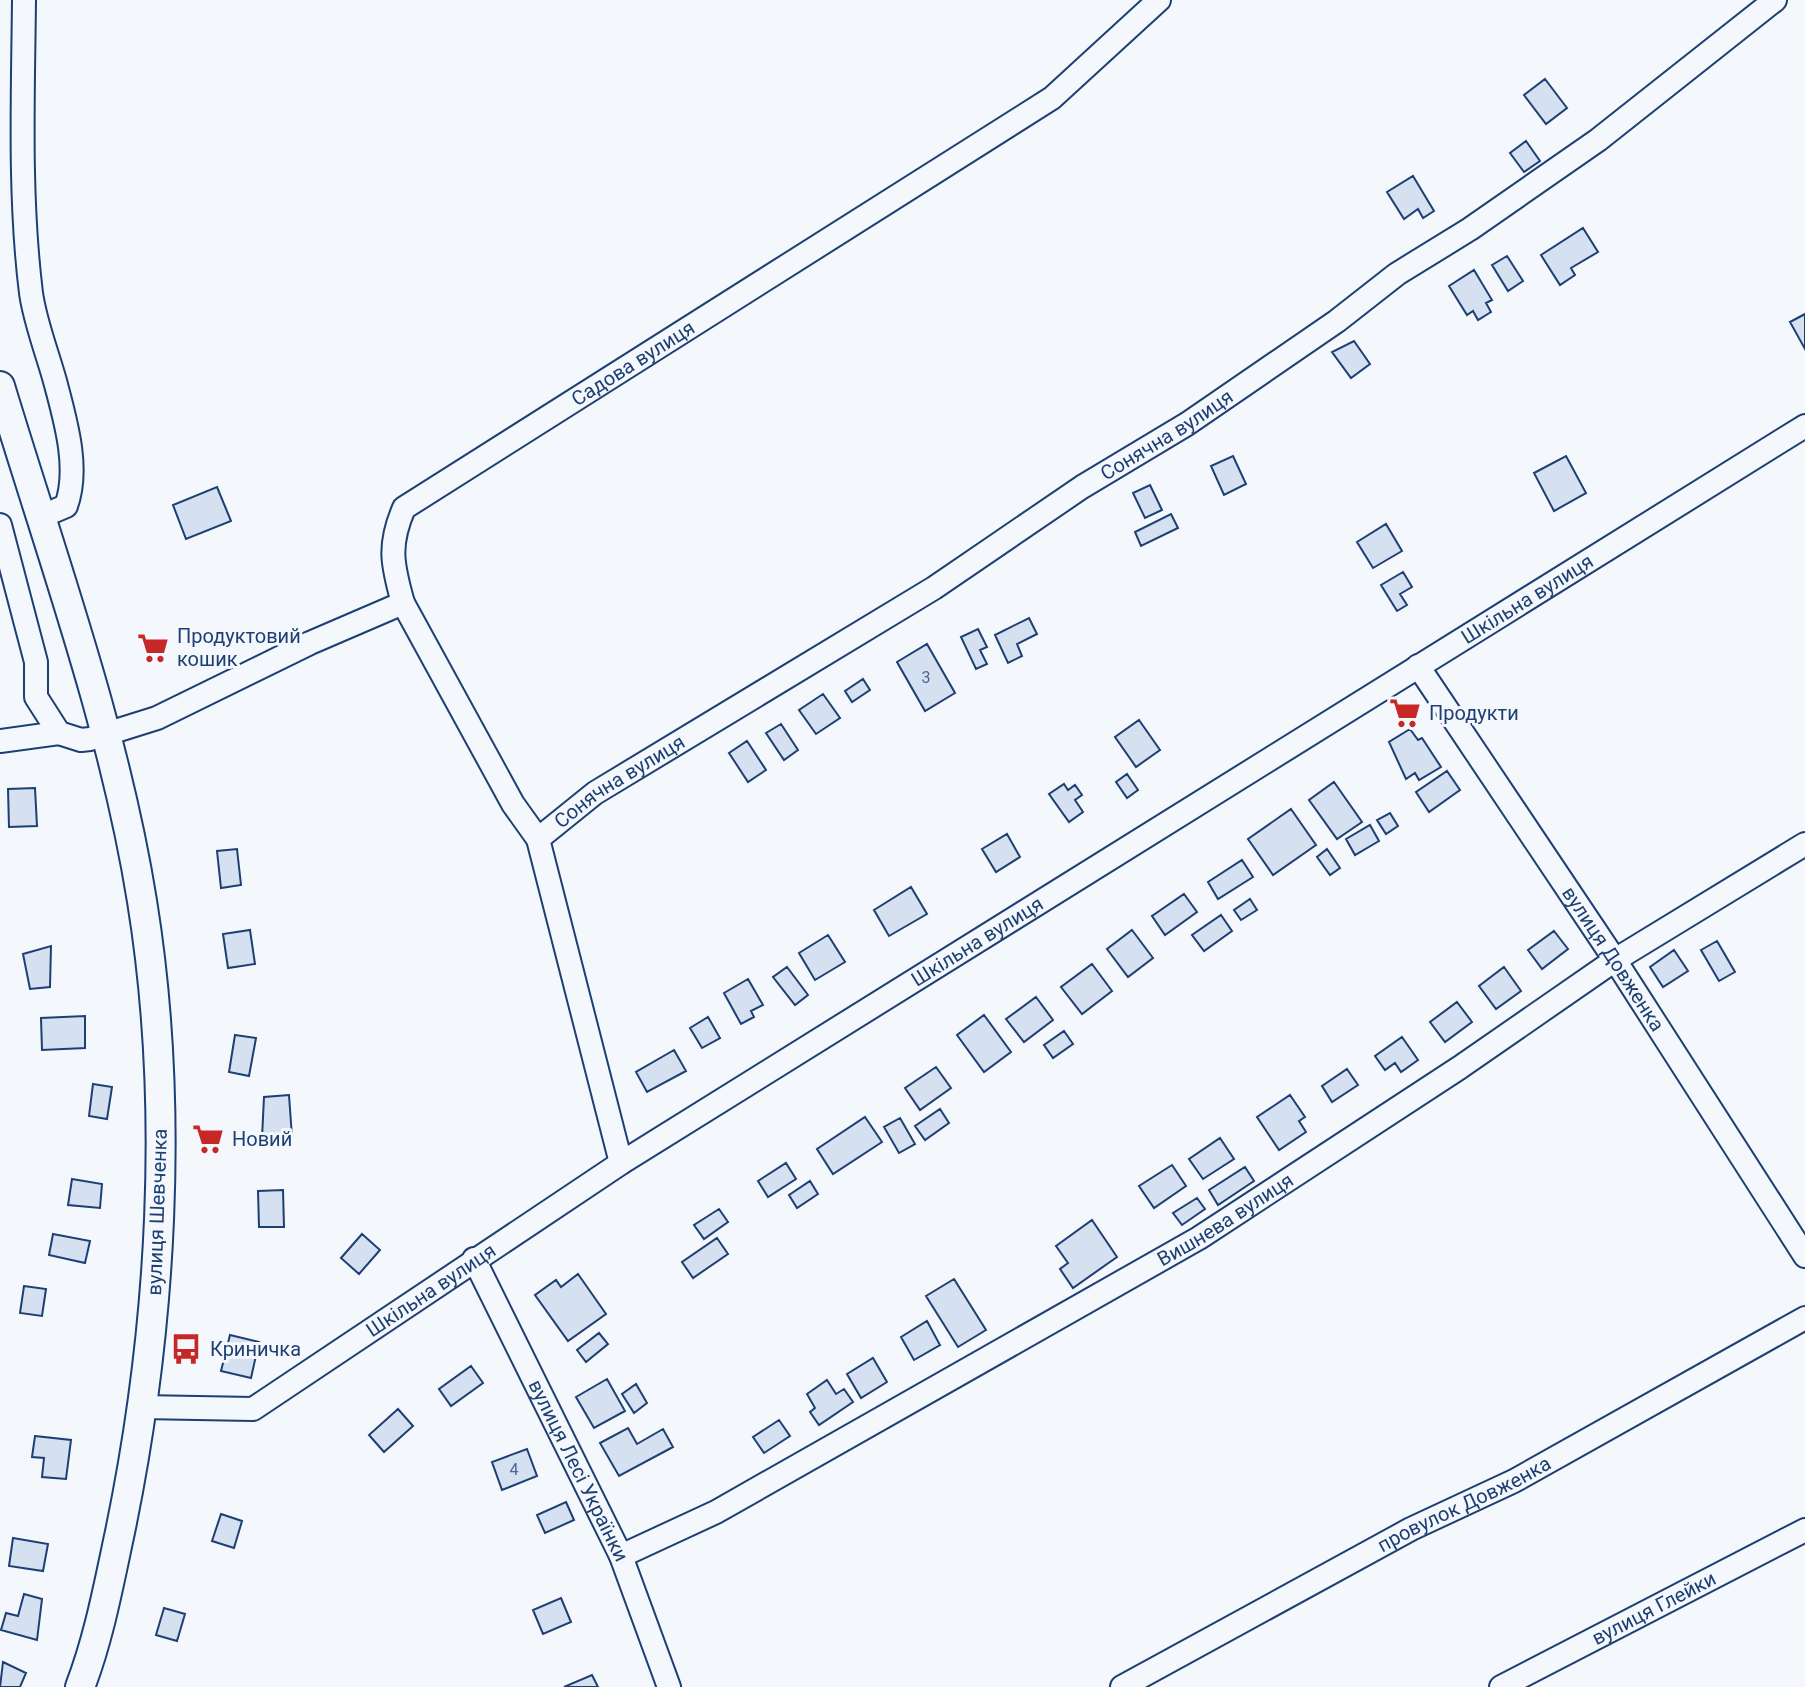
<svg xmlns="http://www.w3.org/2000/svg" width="1805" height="1687" viewBox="0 0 1805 1687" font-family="Roboto,sans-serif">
<rect width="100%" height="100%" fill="#f4f7fb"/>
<path fill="#d5e0f0" stroke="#1d3f73" stroke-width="2" d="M 1545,79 L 1567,108 L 1546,124 L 1524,95 Z
M 1526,141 L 1540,161 L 1524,172 L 1510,153 Z
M 1413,176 L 1434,211 L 1423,218 L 1418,209 L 1404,219 L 1387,192 Z
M 1583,228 L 1598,252 L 1571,268 L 1575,275 L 1560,285 L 1541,255 Z
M 1507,256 L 1523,281 L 1508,291 L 1492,265 Z
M 1474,270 L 1492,300 L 1486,303 L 1491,312 L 1478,320 L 1473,311 L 1467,315 L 1449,286 Z
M 1805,314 L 1805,349 L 1790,322 Z
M 1354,341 L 1370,364 L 1351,378 L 1332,352 Z
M 1233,456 L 1246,484 L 1224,495 L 1211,466 Z
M 1566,456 L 1586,493 L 1554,511 L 1534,473 Z
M 1150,485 L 1162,510 L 1145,518 L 1133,493 Z
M 217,487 L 231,521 L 186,539 L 173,505 Z
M 1171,514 L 1178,528 L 1141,546 L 1135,532 Z
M 1386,524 L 1402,551 L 1373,568 L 1357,542 Z
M 1403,572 L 1412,587 L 1400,594 L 1407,605 L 1397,611 L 1381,585 Z
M 1029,618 L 1037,634 L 1017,644 L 1022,656 L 1008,663 L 995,635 Z
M 978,629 L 987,647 L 980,650 L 987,664 L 976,669 L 961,637 Z
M 927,644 L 955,693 L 925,711 L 897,662 Z
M 863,679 L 870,690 L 852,702 L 845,691 Z
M 823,694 L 840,718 L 816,734 L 799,710 Z
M 1139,720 L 1160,750 L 1136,767 L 1115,737 Z
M 781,724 L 798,750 L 784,760 L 766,733 Z
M 1410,729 L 1418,740 L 1422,738 L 1441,767 L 1419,780 L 1415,773 L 1406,779 L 1389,742 Z
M 747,741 L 766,770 L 748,782 L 729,753 Z
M 1447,771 L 1460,790 L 1429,812 L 1416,792 Z
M 1127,774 L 1138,790 L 1127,798 L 1116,782 Z
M 1334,782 L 1362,822 L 1337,839 L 1309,800 Z
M 1064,784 L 1068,790 L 1075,785 L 1082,795 L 1075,800 L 1083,812 L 1069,822 L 1049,794 Z
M 35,788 L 37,826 L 9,827 L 8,789 Z
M 1291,809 L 1316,845 L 1273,875 L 1248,839 Z
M 1390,813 L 1398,826 L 1386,834 L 1377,820 Z
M 1370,825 L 1379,841 L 1355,855 L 1346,839 Z
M 1007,834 L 1020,857 L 996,872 L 982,849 Z
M 237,849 L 241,885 L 221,888 L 217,851 Z
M 1327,849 L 1340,868 L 1330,875 L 1317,857 Z
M 1242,860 L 1253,877 L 1218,899 L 1208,882 Z
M 911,887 L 927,914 L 889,936 L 874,910 Z
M 1184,894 L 1197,912 L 1165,935 L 1152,916 Z
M 1250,899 L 1257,910 L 1241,920 L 1234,910 Z
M 1221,915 L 1232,931 L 1204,951 L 1192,935 Z
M 250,930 L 255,964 L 228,968 L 223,934 Z
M 1132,930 L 1153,958 L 1128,977 L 1107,949 Z
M 1554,931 L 1568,949 L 1542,969 L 1528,950 Z
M 828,935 L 845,962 L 815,980 L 799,953 Z
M 1717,941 L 1735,972 L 1719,981 L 1701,950 Z
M 51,946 L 50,987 L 30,989 L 23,954 Z
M 1674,950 L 1688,971 L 1663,987 L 1650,967 Z
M 1092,964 L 1112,991 L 1082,1014 L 1061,987 Z
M 787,967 L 808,995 L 795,1005 L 773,977 Z
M 1504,967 L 1521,991 L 1496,1009 L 1479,986 Z
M 748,979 L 763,1005 L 751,1011 L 754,1017 L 741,1024 L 724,993 Z
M 1036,997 L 1053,1020 L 1024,1042 L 1006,1019 Z
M 1457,1002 L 1472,1022 L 1445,1042 L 1430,1022 Z
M 984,1015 L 1011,1052 L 984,1072 L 957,1035 Z
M 85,1016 L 85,1048 L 42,1050 L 41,1018 Z
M 708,1017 L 720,1038 L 702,1048 L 690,1028 Z
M 1064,1031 L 1073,1044 L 1053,1058 L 1044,1045 Z
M 235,1035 L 256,1038 L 249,1076 L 229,1072 Z
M 1402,1037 L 1418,1060 L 1401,1072 L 1395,1063 L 1385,1070 L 1375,1056 Z
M 674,1050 L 686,1071 L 647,1092 L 636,1072 Z
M 936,1067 L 951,1088 L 920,1110 L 905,1088 Z
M 1347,1069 L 1358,1085 L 1332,1102 L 1322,1086 Z
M 93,1084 L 112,1087 L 107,1119 L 89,1116 Z
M 289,1095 L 292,1137 L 262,1138 L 264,1097 Z
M 1290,1095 L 1305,1117 L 1299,1121 L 1306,1132 L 1279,1150 L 1257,1117 Z
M 940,1109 L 949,1123 L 925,1140 L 915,1126 Z
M 865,1117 L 882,1142 L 833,1174 L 817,1149 Z
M 900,1118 L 915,1144 L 899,1153 L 884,1127 Z
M 1220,1138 L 1234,1159 L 1203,1179 L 1189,1159 Z
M 786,1163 L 796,1179 L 768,1197 L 758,1181 Z
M 1172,1165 L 1186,1186 L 1154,1208 L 1139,1186 Z
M 1245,1167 L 1254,1181 L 1218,1205 L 1209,1190 Z
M 72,1179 L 102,1184 L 100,1208 L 68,1205 Z
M 810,1181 L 818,1194 L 797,1208 L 789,1195 Z
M 283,1190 L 284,1227 L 259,1227 L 258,1191 Z
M 1197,1198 L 1205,1209 L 1182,1225 L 1173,1213 Z
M 719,1209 L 728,1222 L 704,1239 L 694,1225 Z
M 1092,1220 L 1117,1257 L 1073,1288 L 1060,1269 L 1068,1263 L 1056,1246 Z
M 53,1234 L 90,1241 L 85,1263 L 49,1255 Z
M 362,1234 L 380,1250 L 359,1274 L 341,1258 Z
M 717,1238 L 728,1254 L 693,1278 L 682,1262 Z
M 578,1274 L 606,1314 L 568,1341 L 535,1295 L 556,1280 L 561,1287 Z
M 954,1279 L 986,1330 L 958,1347 L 926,1296 Z
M 24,1286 L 46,1289 L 42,1316 L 20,1313 Z
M 927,1321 L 940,1345 L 914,1360 L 901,1337 Z
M 599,1333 L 608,1344 L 586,1362 L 577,1350 Z
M 230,1335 L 259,1342 L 251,1378 L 221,1371 Z
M 873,1358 L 887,1382 L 861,1398 L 847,1374 Z
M 471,1366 L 483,1383 L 451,1406 L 439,1389 Z
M 607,1379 L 625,1411 L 594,1428 L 576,1397 Z
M 827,1380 L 836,1394 L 844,1389 L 853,1402 L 819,1425 L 810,1412 L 815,1408 L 807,1394 Z
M 636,1384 L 647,1403 L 634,1413 L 622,1394 Z
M 398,1409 L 413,1426 L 384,1452 L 369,1435 Z
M 779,1420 L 790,1436 L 764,1453 L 753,1437 Z
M 628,1428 L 637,1444 L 663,1429 L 673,1447 L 619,1476 L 600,1443 Z
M 35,1436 L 71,1440 L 66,1479 L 42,1477 L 44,1458 L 32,1457 Z
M 527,1449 L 537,1476 L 502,1490 L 492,1462 Z
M 566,1502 L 574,1520 L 545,1533 L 537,1515 Z
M 221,1514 L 242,1521 L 234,1548 L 212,1541 Z
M 13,1538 L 48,1544 L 43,1571 L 9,1566 Z
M 24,1594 L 42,1599 L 37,1640 L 1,1630 L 6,1613 L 18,1616 Z
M 561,1598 L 571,1622 L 543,1634 L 533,1610 Z
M 164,1608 L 185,1614 L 177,1641 L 156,1635 Z
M 3,1662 L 26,1673 L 20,1687 L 0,1687 Z
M 592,1675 L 598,1687 L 564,1687 Z"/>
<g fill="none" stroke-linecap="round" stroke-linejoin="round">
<defs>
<g id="minor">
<path d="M 24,0 C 23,97 19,196 31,293 C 35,322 47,352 55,381 C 65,419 80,468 66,506 L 40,517"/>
<path id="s1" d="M 0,525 L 36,662 L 36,697 L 59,733 L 81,740 L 90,739 L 157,718 L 310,643 L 403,603 C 392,564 388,545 404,508 L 1052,98 L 1159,0"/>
<path d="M 403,603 L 513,804 L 538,839 L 621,1163"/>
<path id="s2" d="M 1418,666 L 1615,960 L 1805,1256"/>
<path d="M 0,741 L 59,733"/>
<path id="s3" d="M 538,839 L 595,793 L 934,588 L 1082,487 L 1187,424 L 1337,321 L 1397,274 L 1470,229 L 1598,140 L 1775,0"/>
<path id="s4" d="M 474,1259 L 621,1556 L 669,1687"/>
<path id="s5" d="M 141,1407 L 253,1409 L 621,1163 L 1805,426"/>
<path id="s6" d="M 621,1556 L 716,1512 L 1199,1238 L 1459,1068 L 1615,960 L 1805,844"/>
<path id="s7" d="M 1122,1687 L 1411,1529 L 1514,1481 L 1805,1318"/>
<path id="s8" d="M 1501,1687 L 1805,1530"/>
</g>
<path id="major" d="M 0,386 C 51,555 114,726 142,901 C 175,1105 162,1329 120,1532 C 109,1583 99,1638 80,1687"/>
</defs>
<use href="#minor" stroke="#1d3f73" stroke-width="26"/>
<use href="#major" stroke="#1d3f73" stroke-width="32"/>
<use href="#minor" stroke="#f4f7fb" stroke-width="22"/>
<use href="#major" stroke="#f4f7fb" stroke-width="28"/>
</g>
<defs>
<symbol id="supermarket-bare" viewBox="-9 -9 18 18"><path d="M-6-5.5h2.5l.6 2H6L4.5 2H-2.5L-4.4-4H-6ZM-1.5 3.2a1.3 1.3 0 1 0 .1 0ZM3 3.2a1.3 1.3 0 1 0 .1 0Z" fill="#c62828" stroke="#f4f7fb" stroke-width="2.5" paint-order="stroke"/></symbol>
<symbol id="bus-bare" viewBox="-9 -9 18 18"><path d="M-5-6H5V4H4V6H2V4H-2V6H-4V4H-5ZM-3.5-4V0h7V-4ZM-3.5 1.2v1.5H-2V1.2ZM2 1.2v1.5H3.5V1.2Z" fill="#c62828" stroke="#f4f7fb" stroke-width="2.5" paint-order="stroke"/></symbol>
</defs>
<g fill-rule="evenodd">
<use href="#supermarket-bare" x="131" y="626" width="44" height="44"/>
<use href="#supermarket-bare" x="1383" y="691" width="44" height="44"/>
<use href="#supermarket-bare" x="186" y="1117" width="44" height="44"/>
<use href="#bus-bare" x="164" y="1327" width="44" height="44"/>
</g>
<g text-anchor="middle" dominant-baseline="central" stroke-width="6" stroke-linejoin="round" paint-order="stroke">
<g font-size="16" fill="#4b6792">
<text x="926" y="677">3</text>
<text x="514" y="1469">4</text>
</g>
<g font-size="20" fill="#1d3f73" stroke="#f4f7fb">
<text stroke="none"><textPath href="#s1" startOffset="962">Садова вулиця</textPath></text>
<text stroke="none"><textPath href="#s3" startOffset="748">Сонячна вулиця</textPath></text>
<text stroke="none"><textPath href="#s5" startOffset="1622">Шкільна вулиця</textPath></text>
<text stroke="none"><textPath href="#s3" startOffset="100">Сонячна вулиця</textPath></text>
<text stroke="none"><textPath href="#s5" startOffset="974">Шкільна вулиця</textPath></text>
<text stroke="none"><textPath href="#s2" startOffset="352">вулиця Довженка</textPath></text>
<text transform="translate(157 1212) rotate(-88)">вулиця Шевченка</text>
<text stroke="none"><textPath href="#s6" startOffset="692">Вишнева вулиця</textPath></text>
<text stroke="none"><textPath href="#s5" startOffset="326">Шкільна вулиця</textPath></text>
<text stroke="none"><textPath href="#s4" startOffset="236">вулиця Лесі Українки</textPath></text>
<text stroke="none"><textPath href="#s7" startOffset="388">провулок Довженка</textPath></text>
<text stroke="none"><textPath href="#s8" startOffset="172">вулиця Глейки</textPath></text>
</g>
<g font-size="20" fill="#1d3f73" stroke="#f4f7fb" text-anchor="start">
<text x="177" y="636">Продуктовий<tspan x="177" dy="23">кошик</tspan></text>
<text x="1429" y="713">Продукти</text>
<text x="232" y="1139">Новий</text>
<text x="210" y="1349">Криничка</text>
</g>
</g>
</svg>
